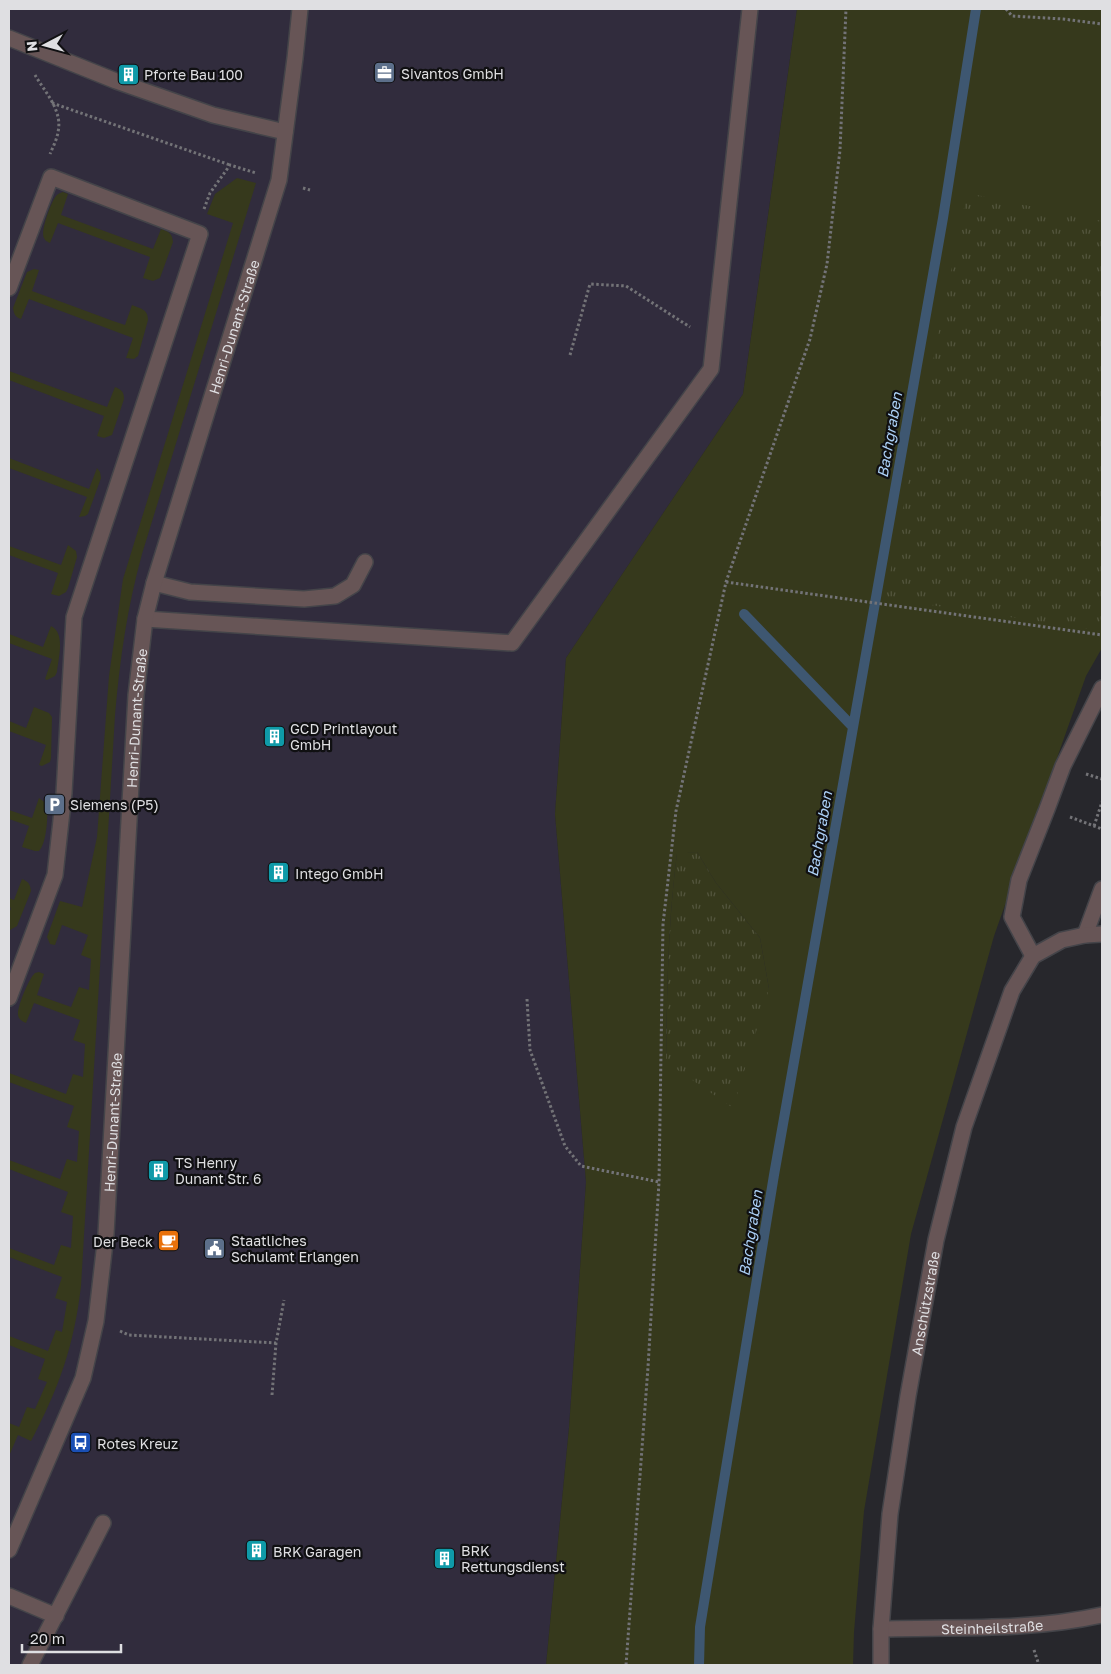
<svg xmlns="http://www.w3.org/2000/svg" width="1111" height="1674" viewBox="0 0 1111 1674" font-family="'Golos Text',sans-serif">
<defs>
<pattern id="park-tufts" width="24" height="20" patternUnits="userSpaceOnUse" patternTransform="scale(1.25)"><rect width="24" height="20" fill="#36391c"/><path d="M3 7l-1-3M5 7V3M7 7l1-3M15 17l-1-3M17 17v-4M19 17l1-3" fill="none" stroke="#53553d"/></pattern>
</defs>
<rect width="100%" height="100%" fill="#27272c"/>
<path fill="#312c3d" d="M 9,9 L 797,9 L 743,394 L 566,658 L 555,814 L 586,1182 L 569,1428 L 546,1665 L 9,1665 Z"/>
<path fill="#36391c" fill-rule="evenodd" d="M 797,9 L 1102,9 L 1102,648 L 1086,676 L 994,936 L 911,1234 L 864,1511 L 854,1632 L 853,1665 L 546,1665 L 569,1428 L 586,1182 L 555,814 L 566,658 L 743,394 ZM 697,852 L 716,883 L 760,938 L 769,989 L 666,1062 C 667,992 668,923 677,854 Z
M 237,178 L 256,183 L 142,554 C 127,609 120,658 115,715 L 81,1286 C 74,1346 59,1388 31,1441 L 18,1435 L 9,1456 L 9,1423 L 19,1427 L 27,1407 L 35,1409 L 47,1382 L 38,1379 L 45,1359 L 9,1345 L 9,1336 L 48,1351 L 56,1330 L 62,1332 L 67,1302 L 55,1298 L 62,1277 L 9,1257 L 9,1248 L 54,1265 L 61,1245 L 71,1248 L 73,1216 L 61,1212 L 68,1192 L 9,1169 L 9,1160 L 60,1179 L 67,1159 L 77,1162 L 79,1131 L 67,1127 L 74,1106 L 9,1082 L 9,1073 L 66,1094 L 73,1074 L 83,1077 L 85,1044 L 73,1040 L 80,1020 L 34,1003 L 26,1023 C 22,1021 19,1020 18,1015 C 17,1007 29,978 35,973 L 39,972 L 44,974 L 37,995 L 71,1007 L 79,987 L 89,990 L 91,959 L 81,955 L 88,935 L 62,925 L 55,945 L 50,944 L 47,937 L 60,901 L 82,907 L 97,837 L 109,676 L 123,579 L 233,223 L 207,214 L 215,194 Z
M 63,192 L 68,194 L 61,215 L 153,249 L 161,229 C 169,232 172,233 173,242 L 160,278 L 153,281 L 143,278 L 150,257 L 58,223 L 50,243 C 47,241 46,242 44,238 C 40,232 51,202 56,196 C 59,193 60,193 63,192 Z
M 34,269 L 39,270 L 32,291 L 113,321 L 125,325 L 132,305 C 141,309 148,309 148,320 L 138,356 L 134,359 L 126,358 L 133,338 L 29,299 L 21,319 C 15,317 14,314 13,308 L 27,272 Z
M 9,371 L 107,407 L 115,387 C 122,390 124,392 124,399 L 112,435 L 104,438 L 97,436 L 104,416 L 9,380 Z
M 9,458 L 89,489 L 97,468 L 100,472 L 101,478 L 88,514 L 85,516 L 79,517 L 87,497 L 9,468 Z
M 68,545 L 76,551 L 77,557 L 68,588 L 66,592 L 59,596 L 51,594 L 58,573 L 9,555 L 9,546 L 61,565 Z
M 51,626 C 66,633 58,659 57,672 L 55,676 L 47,680 L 45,679 L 52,659 L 9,643 L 9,634 L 43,647 Z
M 34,707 L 49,713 L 52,717 L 51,758 L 50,762 L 42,766 L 39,765 L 46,745 L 9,731 L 9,721 L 26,728 Z
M 39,798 L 47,804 C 48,815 47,843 39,851 L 35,851 L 22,847 L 29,826 L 9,819 L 9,810 L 32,818 Z
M 22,879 C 29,882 30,884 31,891 L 17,926 L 10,930 L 9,914 L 11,908 L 9,907 L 9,898 L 14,900 Z"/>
<path fill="url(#park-tufts)" d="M 967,193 L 1102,221 L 1102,617 L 1095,630 L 885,598 Z
M 697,852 L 716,883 L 760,938 L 769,989 L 733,1108 L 666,1062 C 667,992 668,923 677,853 Z"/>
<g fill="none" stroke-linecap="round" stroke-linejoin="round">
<path stroke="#3e5771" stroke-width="10" d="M 744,614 L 853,727
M 699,1665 L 700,1627 L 774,1175 L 943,218 L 976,9"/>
<defs>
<g id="minor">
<path d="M 9,38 L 116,81 L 213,115 L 285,132"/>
<path d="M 9,288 L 51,177 L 200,234 L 74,617 L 64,793 L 55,875 L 9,998"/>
<path d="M 154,583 L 190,592 L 304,599 L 335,596 L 353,585 L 365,562"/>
<path d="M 145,619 L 512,643 L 711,369 L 750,9"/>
<path d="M 1085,935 L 1102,889"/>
<path d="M 1033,956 L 1012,917 L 1019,880 L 1047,809 L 1063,766 L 1102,688"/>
<path id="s1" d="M 9,1550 L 83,1378 L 96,1321 L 106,1234 L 136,695 L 145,619 L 154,583 L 279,180 L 295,58 L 300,9"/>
<path d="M 9,1596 L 56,1616"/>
<path id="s2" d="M 881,1629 C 955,1627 1030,1631 1102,1615"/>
<path d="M 30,1665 L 103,1523"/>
<path id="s3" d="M 881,1665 L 881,1629 L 890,1514 L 908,1396 L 936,1240 L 964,1127 L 1012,991 L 1033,956 L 1062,940 L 1085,935 L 1102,934"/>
</g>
</defs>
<use href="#minor" stroke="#444449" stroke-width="18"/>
<path stroke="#737377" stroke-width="3" stroke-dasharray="2.5 2.5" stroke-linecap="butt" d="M 1006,9 L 1012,16 L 1063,19 L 1102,24
M 35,75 C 45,92 63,111 58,132 C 57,139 53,147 50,154
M 52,103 L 230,165
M 303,188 L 310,190
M 204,209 L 210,193 L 230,165 L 256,173
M 570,355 L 590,284 L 626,286 L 690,327
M 726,582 L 1102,635
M 1086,774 L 1102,779
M 1070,817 L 1102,829
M 1094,826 L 1102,802
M 527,999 L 530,1050 L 565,1146 L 581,1166 L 659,1182
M 120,1331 L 129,1335 L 276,1343 L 284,1300
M 272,1395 L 276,1343
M 1034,1650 L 1039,1665
M 626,1665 L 648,1367 L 659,1182 L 663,924 L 676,811 L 726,582 L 810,339 L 827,264 L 840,150 L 846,9"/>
<use href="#minor" stroke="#675556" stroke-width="15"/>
</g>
<defs>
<symbol id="office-square" viewBox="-11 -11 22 22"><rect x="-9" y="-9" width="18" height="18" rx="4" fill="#5c6f8a" stroke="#101012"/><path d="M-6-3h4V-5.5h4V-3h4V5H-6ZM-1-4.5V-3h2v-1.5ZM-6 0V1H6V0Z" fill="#fff"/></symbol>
<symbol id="building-square" viewBox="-11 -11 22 22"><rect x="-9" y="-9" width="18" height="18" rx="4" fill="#0f9aa8" stroke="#101012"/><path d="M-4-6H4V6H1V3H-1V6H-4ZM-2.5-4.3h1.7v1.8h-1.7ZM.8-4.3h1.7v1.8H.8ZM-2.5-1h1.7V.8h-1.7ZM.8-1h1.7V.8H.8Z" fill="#fff"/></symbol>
<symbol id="parking-square" viewBox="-11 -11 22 22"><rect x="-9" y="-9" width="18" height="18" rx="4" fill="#5c6f8a" stroke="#101012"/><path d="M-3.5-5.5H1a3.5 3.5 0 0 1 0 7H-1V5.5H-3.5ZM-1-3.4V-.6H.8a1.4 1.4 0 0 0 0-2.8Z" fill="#fff"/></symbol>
<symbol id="cafe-square" viewBox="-11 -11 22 22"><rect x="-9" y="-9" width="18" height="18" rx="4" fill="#e8710a" stroke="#101012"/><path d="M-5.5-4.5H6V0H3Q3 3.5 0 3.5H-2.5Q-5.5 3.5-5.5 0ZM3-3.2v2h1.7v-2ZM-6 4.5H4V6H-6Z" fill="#fff"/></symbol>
<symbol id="civic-square" viewBox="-11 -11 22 22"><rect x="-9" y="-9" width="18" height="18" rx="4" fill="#5c6f8a" stroke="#101012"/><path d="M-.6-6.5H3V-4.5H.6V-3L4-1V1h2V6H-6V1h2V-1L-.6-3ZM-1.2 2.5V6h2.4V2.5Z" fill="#fff"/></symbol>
<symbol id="bus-square" viewBox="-11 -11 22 22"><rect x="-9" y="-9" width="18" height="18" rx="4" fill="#1a4fb4" stroke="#101012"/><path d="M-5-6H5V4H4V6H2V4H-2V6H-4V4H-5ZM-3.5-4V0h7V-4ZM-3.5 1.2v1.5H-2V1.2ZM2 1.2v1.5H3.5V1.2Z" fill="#fff"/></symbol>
</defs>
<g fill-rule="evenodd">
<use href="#office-square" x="372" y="60" width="25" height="25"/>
<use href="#building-square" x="116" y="62" width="25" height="25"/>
<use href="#building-square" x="262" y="724" width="25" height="25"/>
<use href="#parking-square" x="42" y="792" width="25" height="25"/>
<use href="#building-square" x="266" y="860" width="25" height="25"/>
<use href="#building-square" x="146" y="1158" width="25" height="25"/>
<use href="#cafe-square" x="156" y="1228" width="25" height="25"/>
<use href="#civic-square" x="202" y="1236" width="25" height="25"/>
<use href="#bus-square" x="68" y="1430" width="25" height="25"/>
<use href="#building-square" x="244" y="1538" width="25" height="25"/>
<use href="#building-square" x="432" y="1546" width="25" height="25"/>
</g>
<g text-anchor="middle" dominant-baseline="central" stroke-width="4.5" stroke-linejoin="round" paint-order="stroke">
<g font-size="14" fill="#dfdfe2" stroke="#101012" text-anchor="start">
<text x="401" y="73">Sivantos GmbH</text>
<text x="144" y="74">Pforte Bau 100</text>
<text x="290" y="728">GCD Printlayout<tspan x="290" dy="16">GmbH</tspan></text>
<text x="70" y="804">Siemens (P5)</text>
<text x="295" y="873">Intego GmbH</text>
<text x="175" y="1162">TS Henry<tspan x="175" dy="16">Dunant Str. 6</tspan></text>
<text x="231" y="1240">Staatliches<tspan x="231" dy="16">Schulamt Erlangen</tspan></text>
<text x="153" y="1241" text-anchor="end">Der Beck</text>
<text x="97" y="1443">Rotes Kreuz</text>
<text x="461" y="1550">BRK<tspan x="461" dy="16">Rettungsdienst</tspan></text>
<text x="273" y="1551">BRK Garagen</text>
</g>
<g font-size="14" fill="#dfdfe2" stroke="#101012">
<text stroke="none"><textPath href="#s1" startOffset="1255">Henri-Dunant-Straße</textPath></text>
<text stroke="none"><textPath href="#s1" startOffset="850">Henri-Dunant-Straße</textPath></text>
<text stroke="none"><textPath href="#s1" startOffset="445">Henri-Dunant-Straße</textPath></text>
<text stroke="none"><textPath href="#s3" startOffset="365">Anschützstraße</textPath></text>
<text stroke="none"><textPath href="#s2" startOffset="111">Steinheilstraße</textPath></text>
</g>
<g font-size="15" font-style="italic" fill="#abcff5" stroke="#101012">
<text transform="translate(889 435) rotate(-80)">Bachgraben</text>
<text transform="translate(819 834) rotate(-80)">Bachgraben</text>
<text transform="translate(750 1233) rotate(-81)">Bachgraben</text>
</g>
</g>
<rect width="1111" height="1674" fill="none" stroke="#dfdfe2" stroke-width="20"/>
<g transform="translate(45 45) rotate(264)" stroke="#101012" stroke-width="4" paint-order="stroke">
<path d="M0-4L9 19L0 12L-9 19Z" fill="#dfdfe2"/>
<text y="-8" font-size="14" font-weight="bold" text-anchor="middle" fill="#dfdfe2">N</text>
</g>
<path d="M22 1644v8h99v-8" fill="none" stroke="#dfdfe2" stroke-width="2.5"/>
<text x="30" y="1644" font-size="15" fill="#dfdfe2" stroke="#101012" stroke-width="4" paint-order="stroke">20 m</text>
</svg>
